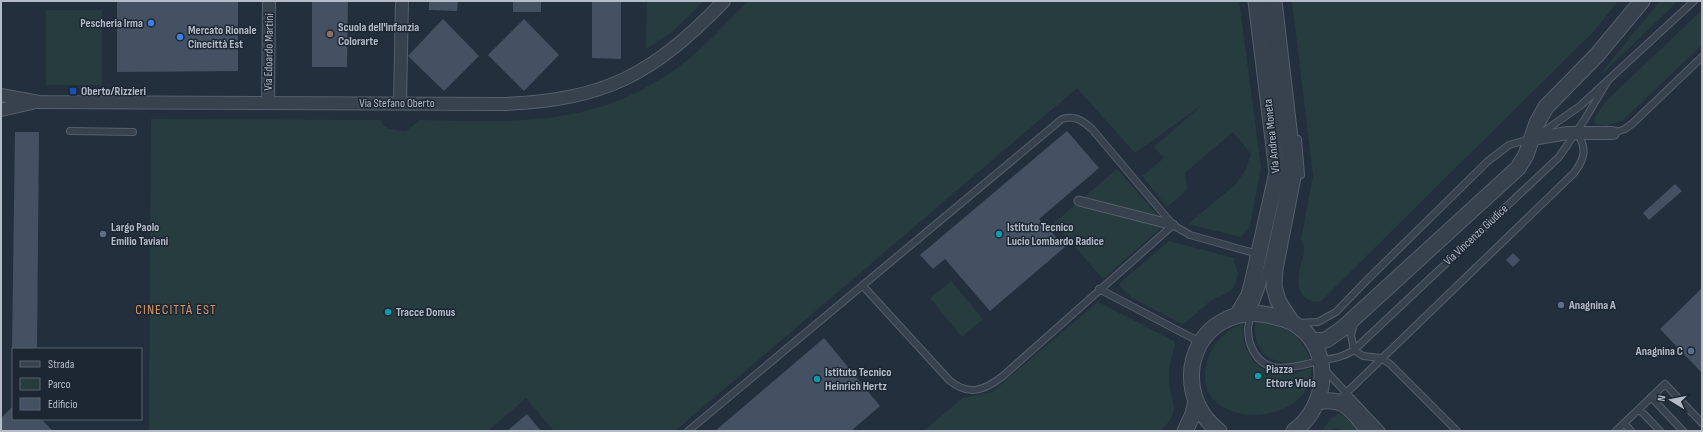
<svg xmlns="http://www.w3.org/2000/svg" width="1703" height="432" viewBox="0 0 1703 432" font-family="'Sofia Sans Condensed',sans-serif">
<rect width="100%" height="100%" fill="#242f3e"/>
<path fill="#263c3f" d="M 647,1 L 704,1 L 672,32 L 646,49 Z
M 748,1 L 1239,1 L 1261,167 L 1250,226 L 1241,237 L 1188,224 L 1236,184 L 1245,171 L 1251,154 L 1233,132 L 1185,173 L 1187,190 L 1167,207 L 1142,176 L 1164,158 L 1154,147 L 1202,105 L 1135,153 L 1077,88 L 675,431 L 554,431 L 526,398 L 488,431 L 149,431 L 151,119 L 381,120 C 383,131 397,130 406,131 L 420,120 C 522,122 599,128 685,62 C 708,44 728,21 748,1 Z
M 1292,1 L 1618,1 L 1594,31 L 1321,301 C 1316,303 1312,302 1307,299 C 1291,288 1301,267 1304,252 L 1304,247 L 1301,240 L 1313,176 Z
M 1660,1 L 1678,1 L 1604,72 L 1602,72 Z
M 46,10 L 102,10 L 102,85 L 46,85 Z
M 1702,10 L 1702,45 L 1623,120 L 1607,126 L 1594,124 L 1595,117 L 1606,101 Z
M 1117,169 L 1159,217 L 1082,199 Z
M 1076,204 L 1164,225 L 1103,279 L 1054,223 Z
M 1169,241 L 1234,258 L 1234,262 L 1238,272 C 1238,277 1236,283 1234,287 C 1229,294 1216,297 1209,302 C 1202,307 1188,323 1182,324 L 1132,298 L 1120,286 L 1120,283 Z
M 951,281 L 983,319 L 962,337 L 930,298 Z
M 1098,302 L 1174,341 L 1175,345 C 1172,355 1169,366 1169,376 C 1169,404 1184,407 1161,431 L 924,431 L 962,398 L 992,392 Z
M 1256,321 C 1281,322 1302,335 1310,359 C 1300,361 1291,364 1281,362 C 1262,359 1251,340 1256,321 Z
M 1243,323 C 1241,352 1256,376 1287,374 C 1295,374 1304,370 1311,368 C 1313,432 1183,432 1208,358 C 1214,341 1227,330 1243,323 Z
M 1338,414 L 1343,415 L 1358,431 L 1346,431 L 1337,428 L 1322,431 L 1331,418 Z"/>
<path fill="#455162" d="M 117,1 L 238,1 L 238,71 L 117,72 Z
M 312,1 L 348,1 L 347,67 L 312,67 Z
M 429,1 L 458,1 L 457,11 L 429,10 Z
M 513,1 L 541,1 L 541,12 L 513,12 Z
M 592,1 L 621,1 L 621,59 L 592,58 Z
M 443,19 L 479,56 L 444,91 L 408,56 Z
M 524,19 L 559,55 L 524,91 L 488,55 Z
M 1067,131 L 1099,168 L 1039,219 L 1065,247 L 990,311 L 945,259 L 933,269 L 920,255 Z
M 15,132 L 39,132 L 37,349 L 12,349 Z
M 1675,184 L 1682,191 L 1649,220 L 1643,213 Z
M 1513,253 L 1520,260 L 1513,267 L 1506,260 Z
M 1702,288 L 1702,373 L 1660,329 Z
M 824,338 L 880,406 L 851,431 L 715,431 Z
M 13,406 L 13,419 L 41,419 L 53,431 L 1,431 L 1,418 Z
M 527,414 L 541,431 L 507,431 Z"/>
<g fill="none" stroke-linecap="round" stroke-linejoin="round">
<defs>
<path id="service" d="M 1265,1 C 1270,40 1275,79 1280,118 C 1282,135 1288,159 1286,176 C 1280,211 1272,248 1263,282 C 1259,298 1250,312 1248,328 C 1248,334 1249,341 1251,346 C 1264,379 1295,366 1320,361 C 1334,358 1341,358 1354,350 L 1559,157 L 1585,119 L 1607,82
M 70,131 L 133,132
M 1613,133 L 1625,129 L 1633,123 L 1702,57
M 1540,134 L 1580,106 L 1694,1
M 1298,139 L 1301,175
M 1173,225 L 1190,235 L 1258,254
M 1099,289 L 1200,342
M 1299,323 L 1318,322 L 1336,312 L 1368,279 L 1488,161 L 1509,145 L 1530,139
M 1354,324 L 1351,335 L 1354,350 L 1363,356 L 1381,358 L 1390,364 L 1457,431
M 1324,369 L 1382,431
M 1651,397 L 1683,431
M 1337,399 L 1341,398 L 1574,173 C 1584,160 1588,148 1577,134
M 1639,409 L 1660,431
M 1624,423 L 1631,431
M 688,431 L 1062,119 C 1075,115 1083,121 1092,129 L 1173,225 L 1003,376 C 985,390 969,397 949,380 L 863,286
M 1616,431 L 1665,384 L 1702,423"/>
<path id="pedestrian" d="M 1079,201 L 1173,225"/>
<path id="minor" d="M 1,95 L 39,102 L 502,104 C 606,100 652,75 724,1
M 268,102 L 269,1
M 400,103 L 402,1
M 1,110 L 32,103
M 1532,139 L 1568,133 L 1613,133"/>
<path id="tertiary" d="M 1274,1 L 1294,172 L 1275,269 L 1274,286 L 1278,301 L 1291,321
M 1238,314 L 1249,295 L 1252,284 L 1277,172 L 1256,1
M 1312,341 L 1326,340 L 1342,329 L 1518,168 L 1526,155 L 1537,123 L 1546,107 L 1597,55 L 1642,1
M 1318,402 C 1346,396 1352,412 1369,431
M 1185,431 L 1193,414 L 1196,401
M 1219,431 C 1199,416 1189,393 1192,367 C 1199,325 1237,305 1276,317 C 1282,318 1288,320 1293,323 C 1334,346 1329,406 1294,431"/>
</defs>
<use href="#service" stroke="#565f6c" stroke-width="8"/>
<use href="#pedestrian" stroke="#565f6c" stroke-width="11"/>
<use href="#minor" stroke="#565f6c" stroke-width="14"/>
<use href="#tertiary" stroke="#565f6c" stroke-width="17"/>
<use href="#service" stroke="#38414e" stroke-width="6"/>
<use href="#pedestrian" stroke="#38414e" stroke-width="9"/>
<use href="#minor" stroke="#38414e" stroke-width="12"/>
<use href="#tertiary" stroke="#38414e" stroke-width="15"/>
</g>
<g fill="#3f7fe0" stroke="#1d2633" stroke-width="1.5">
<circle cx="151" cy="23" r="4"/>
<circle cx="180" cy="37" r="4"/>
</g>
<circle fill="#8d6e63" stroke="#1d2633" stroke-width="1.5" cx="330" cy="34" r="4"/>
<rect fill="#1a4fb4" stroke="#1d2633" stroke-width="1.5" x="69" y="87" width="8" height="8" rx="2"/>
<g fill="#5c6f8a" stroke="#1d2633" stroke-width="1.5">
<circle cx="103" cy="234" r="4"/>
<circle cx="1561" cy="305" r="4"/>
<circle cx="1691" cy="351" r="4"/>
</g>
<g fill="#0f9aa8" stroke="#1d2633" stroke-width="1.5">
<circle cx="999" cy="234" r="4"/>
<circle cx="388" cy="312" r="4"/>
<circle cx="1258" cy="376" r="4"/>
<circle cx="817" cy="379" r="4"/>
</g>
<g text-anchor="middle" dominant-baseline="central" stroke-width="3" stroke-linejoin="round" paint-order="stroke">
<g font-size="12" font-weight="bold" fill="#b4bcc9" stroke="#1d2633" text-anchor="start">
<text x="143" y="23" text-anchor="end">Pescheria Irma</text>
<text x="338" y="27">Scuola dell'infanzia<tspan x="338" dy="14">Colorarte</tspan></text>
<text x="188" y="30">Mercato Rionale<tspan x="188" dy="14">Cinecittà Est</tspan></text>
<text x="81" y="91">Oberto/Rizzieri</text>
<text x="111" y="227">Largo Paolo<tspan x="111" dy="14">Emilio Taviani</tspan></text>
<text x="1007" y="227">Istituto Tecnico<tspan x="1007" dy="14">Lucio Lombardo Radice</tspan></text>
<text x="1569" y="305">Anagnina A</text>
<text x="396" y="312">Tracce Domus</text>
<text x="1683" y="351" text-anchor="end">Anagnina C</text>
<text x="1266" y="369">Piazza<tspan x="1266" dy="14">Ettore Viola</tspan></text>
<text x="825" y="372">Istituto Tecnico<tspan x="825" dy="14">Heinrich Hertz</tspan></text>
</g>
<g font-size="12" fill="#b4bcc9" stroke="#1d2633">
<text transform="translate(269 52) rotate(-89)">Via Edoardo Martini</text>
<text x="397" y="103">Via Stefano Oberto</text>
<text transform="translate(1272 136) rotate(-96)">Via Andrea Moneta</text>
<text transform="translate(1476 235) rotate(-43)">Via Vincenzo Giudice</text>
</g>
<g font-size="14" letter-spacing="1" fill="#d59563" stroke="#1d2633">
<text x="176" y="309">CINECITTÀ EST</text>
</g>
</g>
<rect width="1703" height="432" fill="none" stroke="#b4bcc9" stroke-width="4"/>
<rect x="12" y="348" width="130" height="72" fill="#1d2633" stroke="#59626f"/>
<rect x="20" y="361" width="20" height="6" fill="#38414e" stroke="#59626f"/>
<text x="48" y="368" font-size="12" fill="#b4bcc9">Strada</text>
<rect x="20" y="378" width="20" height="12" fill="#263c3f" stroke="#59626f"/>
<text x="48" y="388" font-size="12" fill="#b4bcc9">Parco</text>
<rect x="20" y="398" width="20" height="12" fill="#455162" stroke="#59626f"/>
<text x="48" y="408" font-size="12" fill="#b4bcc9">Edificio</text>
<g transform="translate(1671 400) rotate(280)" stroke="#1d2633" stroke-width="3" paint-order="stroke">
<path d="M0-3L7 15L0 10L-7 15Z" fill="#b4bcc9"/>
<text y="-6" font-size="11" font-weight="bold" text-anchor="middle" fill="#b4bcc9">N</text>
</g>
</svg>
